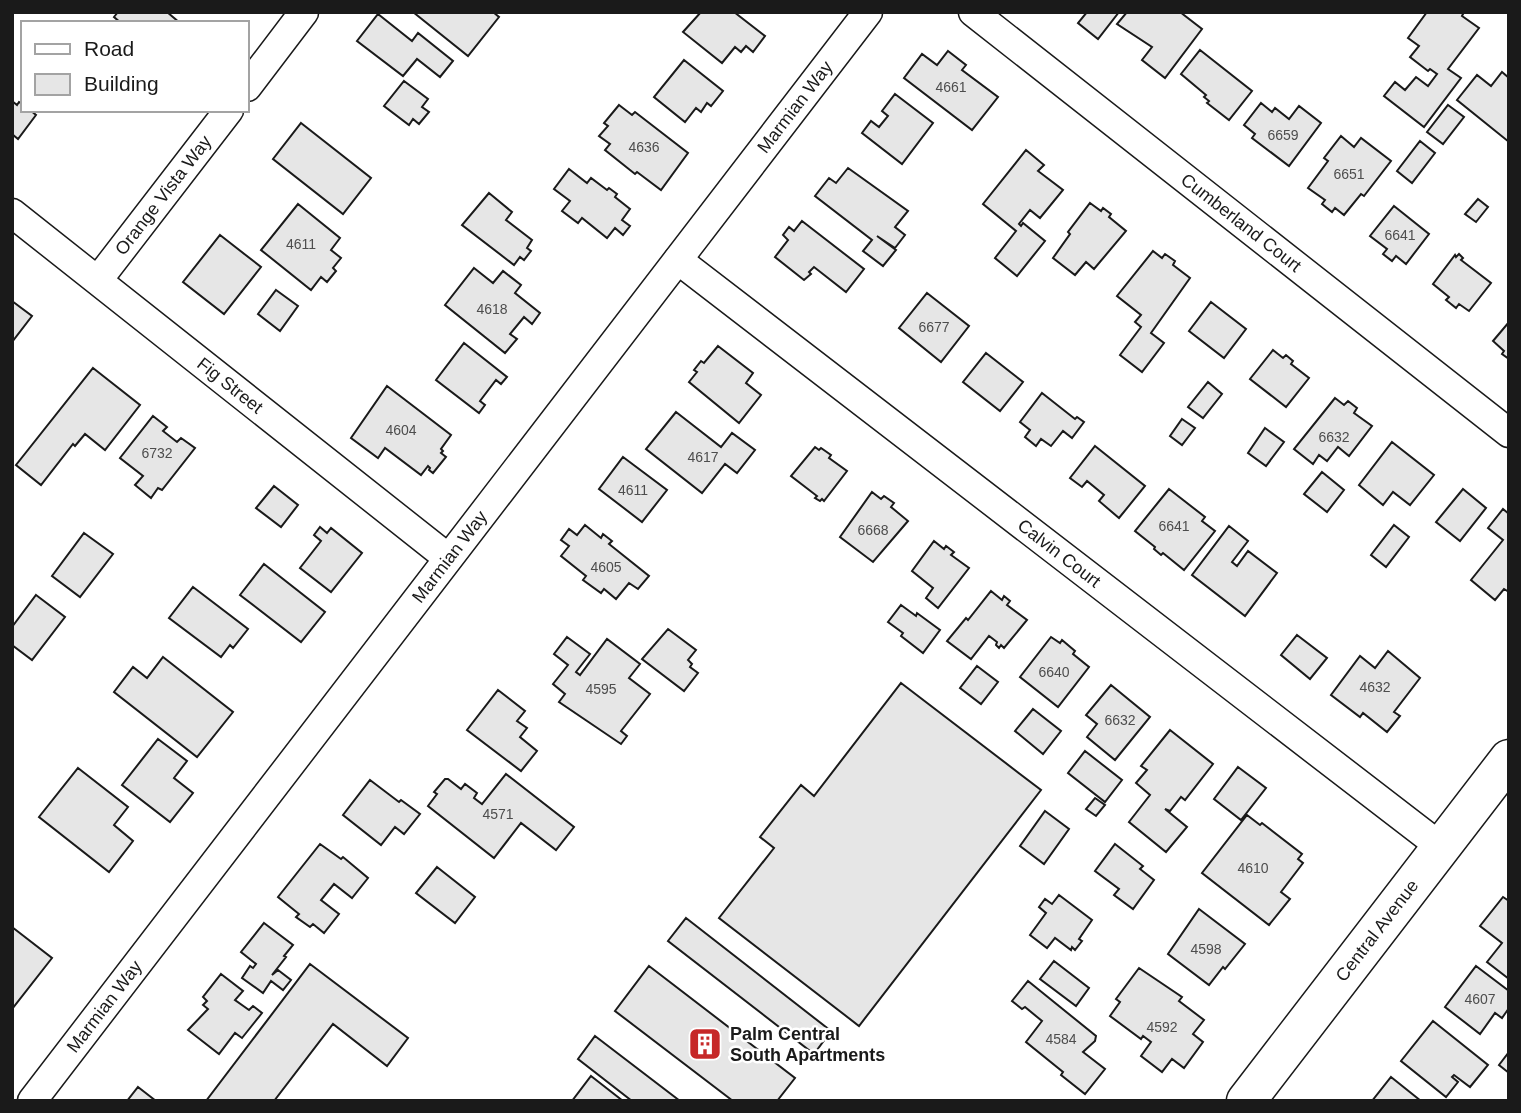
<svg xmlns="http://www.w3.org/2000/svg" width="1521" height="1113" viewBox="0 0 1521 1113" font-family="Helvetica,sans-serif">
<rect width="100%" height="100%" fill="#fff"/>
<path fill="#e6e6e6" stroke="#1a1a1a" stroke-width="2" d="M 118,12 L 167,12 L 180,23 L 121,23 L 114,17 Z
M 413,12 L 493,12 L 499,17 L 468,56 Z
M 701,12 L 734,12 L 765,36 L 753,52 L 746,46 L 741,52 L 735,47 L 722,63 L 683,32 Z
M 1087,12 L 1119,12 L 1098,39 L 1078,23 Z
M 1127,12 L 1180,12 L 1202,29 L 1165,78 L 1142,60 L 1152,47 L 1117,24 Z
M 1427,12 L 1464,12 L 1462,16 L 1479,28 L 1448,69 L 1461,78 L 1424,127 L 1384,96 L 1395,82 L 1405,90 L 1416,77 L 1428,86 L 1437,74 L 1430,69 L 1428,71 L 1410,57 L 1419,46 L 1408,38 Z
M 378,14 L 412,41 L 418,33 L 453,61 L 440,77 L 417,59 L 403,76 L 357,41 Z
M 1200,50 L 1252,91 L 1229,120 L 1207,103 L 1209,101 L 1204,97 L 1206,95 L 1181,74 Z
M 948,51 L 966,65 L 962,70 L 998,97 L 972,130 L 904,78 L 922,54 L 937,65 Z
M 684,60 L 723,91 L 711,106 L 707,103 L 701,112 L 696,108 L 685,122 L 654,97 Z
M 1502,72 L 1509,78 L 1509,142 L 1457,100 L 1477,75 L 1491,86 Z
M 404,81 L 428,99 L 422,107 L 429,112 L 419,124 L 413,119 L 409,125 L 384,106 Z
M 895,94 L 933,123 L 902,164 L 862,133 L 871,121 L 879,127 L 888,116 L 882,111 Z
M 12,101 L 17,105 L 19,102 L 23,104 L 23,110 L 30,110 L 36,115 L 18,139 L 12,134 Z
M 1261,103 L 1272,112 L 1275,108 L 1289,119 L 1299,106 L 1321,123 L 1289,166 L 1252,138 L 1255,134 L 1244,125 Z
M 619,105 L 632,115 L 635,112 L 688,153 L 661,190 L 637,172 L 635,174 L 605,150 L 610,144 L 599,136 L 608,126 L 604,123 Z
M 1448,105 L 1464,117 L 1443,144 L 1427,132 Z
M 301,123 L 371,178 L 343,214 L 273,159 Z
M 1341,136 L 1354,147 L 1361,138 L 1391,161 L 1364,196 L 1361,194 L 1344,215 L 1335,208 L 1332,212 L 1322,204 L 1325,200 L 1308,188 L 1328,161 L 1324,158 Z
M 1420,141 L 1435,153 L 1412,183 L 1397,171 Z
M 1026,150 L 1044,165 L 1038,171 L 1063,190 L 1040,218 L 1030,210 L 1019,224 L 1021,226 L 1023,223 L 1045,241 L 1017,276 L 995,258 L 1016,231 L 983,204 Z
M 848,168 L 908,211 L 895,227 L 905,235 L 895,248 L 877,236 L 896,250 L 883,266 L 863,251 L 872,240 L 815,196 L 829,178 L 836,183 Z
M 569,169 L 587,183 L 591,178 L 607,190 L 609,188 L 617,194 L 615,197 L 630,209 L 622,220 L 630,226 L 623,235 L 615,228 L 607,238 L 582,218 L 578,223 L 562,211 L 570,201 L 554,189 Z
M 489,193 L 512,212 L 506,220 L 532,240 L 527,248 L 531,251 L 524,260 L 520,257 L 514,265 L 462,225 Z
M 1478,199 L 1488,207 L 1476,222 L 1465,214 Z
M 1090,203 L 1101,211 L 1103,208 L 1111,214 L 1109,217 L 1126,231 L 1094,269 L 1086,262 L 1075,275 L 1053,258 L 1070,234 L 1068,232 Z
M 298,204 L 340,238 L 331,250 L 341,258 L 333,268 L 336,271 L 327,282 L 321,277 L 311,290 L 261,250 Z
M 1394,206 L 1429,234 L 1406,264 L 1396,256 L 1392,261 L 1383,254 L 1387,249 L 1370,236 Z
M 802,221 L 864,269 L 846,292 L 814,267 L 809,272 L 811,274 L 804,280 L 775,257 L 788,240 L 783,235 L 789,227 L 794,231 Z
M 220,235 L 261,267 L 224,314 L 183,282 Z
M 1153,251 L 1162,258 L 1165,254 L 1175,261 L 1173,265 L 1190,278 L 1151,333 L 1164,343 L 1142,372 L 1120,355 L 1141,327 L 1135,322 L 1141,315 L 1117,296 Z
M 1459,254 L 1463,258 L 1461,260 L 1491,283 L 1469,311 L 1459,304 L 1456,308 L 1446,300 L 1449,297 L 1433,284 L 1455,255 L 1456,257 Z
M 474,268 L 493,283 L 503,271 L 521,285 L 515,293 L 540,313 L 532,324 L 524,317 L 510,334 L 517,339 L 505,353 L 445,305 Z
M 276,290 L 298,306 L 280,331 L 258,314 Z
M 927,293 L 969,326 L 941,362 L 899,328 Z
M 12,301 L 32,316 L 12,342 Z
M 1211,302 L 1246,329 L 1224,358 L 1189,331 Z
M 1509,322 L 1509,359 L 1502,354 L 1504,351 L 1493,341 Z
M 464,343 L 507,377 L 501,384 L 496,380 L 480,401 L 485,405 L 479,413 L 436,380 Z
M 718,346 L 753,373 L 746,383 L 761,395 L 739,423 L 689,382 L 697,372 L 694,370 L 701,361 L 704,363 Z
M 1273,350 L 1283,358 L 1286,355 L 1293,361 L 1291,364 L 1309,378 L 1286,407 L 1250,379 Z
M 986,353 L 1023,382 L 1000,411 L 963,382 Z
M 93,368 L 140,405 L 105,450 L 85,434 L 75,446 L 73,444 L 41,485 L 16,465 Z
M 1208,382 L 1222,394 L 1203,418 L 1188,407 Z
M 387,386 L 451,435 L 441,449 L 443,451 L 441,453 L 446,457 L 433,473 L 429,470 L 430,468 L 428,466 L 421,475 L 385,448 L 378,458 L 351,438 Z
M 1042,393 L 1075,419 L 1077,417 L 1084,422 L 1072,438 L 1063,431 L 1051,446 L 1041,439 L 1036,446 L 1025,437 L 1030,430 L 1020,422 Z
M 1335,398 L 1344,405 L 1348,401 L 1357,408 L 1354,413 L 1372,426 L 1349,456 L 1338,447 L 1327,461 L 1319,455 L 1313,464 L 1294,449 Z
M 676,412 L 721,447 L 732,433 L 755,450 L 737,473 L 725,464 L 702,493 L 646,449 Z
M 153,416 L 167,427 L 163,431 L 177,442 L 181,438 L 195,448 L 162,490 L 158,488 L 151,498 L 135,485 L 143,476 L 120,458 Z
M 1182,419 L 1195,428 L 1182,445 L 1170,436 Z
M 1265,428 L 1284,442 L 1266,466 L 1248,453 Z
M 1392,442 L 1434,475 L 1410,505 L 1393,492 L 1383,505 L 1359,485 Z
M 1095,446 L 1145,486 L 1119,518 L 1099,501 L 1104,495 L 1087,481 L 1082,487 L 1070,478 Z
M 815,447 L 819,450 L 821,448 L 831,455 L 829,458 L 847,471 L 824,501 L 822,499 L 820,501 L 815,498 L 817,496 L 791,476 Z
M 623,457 L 667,490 L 642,522 L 599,489 Z
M 1322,472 L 1344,490 L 1327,512 L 1304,494 Z
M 274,486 L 298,505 L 281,527 L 256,508 Z
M 1169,489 L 1205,517 L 1202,521 L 1215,531 L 1184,570 L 1163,553 L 1161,555 L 1154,549 L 1155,547 L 1135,531 Z
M 1463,489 L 1486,508 L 1460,541 L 1436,522 Z
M 872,492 L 881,499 L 884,496 L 894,503 L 891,507 L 908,521 L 873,562 L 840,537 Z
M 1503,509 L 1509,514 L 1509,592 L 1504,589 L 1495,600 L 1471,580 L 1503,540 L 1488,528 Z
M 585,525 L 601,538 L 603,534 L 612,541 L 609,544 L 649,576 L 638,589 L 629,583 L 616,599 L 604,589 L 601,593 L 583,580 L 586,576 L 561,556 L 569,546 L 561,540 L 569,529 L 577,535 Z
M 1394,525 L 1409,537 L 1386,567 L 1371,555 Z
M 1229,526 L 1248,541 L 1232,562 L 1237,566 L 1248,551 L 1277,573 L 1245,616 L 1192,575 Z
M 320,527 L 327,533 L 331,528 L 362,553 L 331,592 L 300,568 L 321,541 L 314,535 Z
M 84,533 L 113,554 L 80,597 L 52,576 Z
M 934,541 L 944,549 L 946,546 L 954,552 L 951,555 L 969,568 L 938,608 L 926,598 L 933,588 L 912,571 Z
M 264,564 L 325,612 L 301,642 L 240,595 Z
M 193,587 L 248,629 L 233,648 L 230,645 L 221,657 L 169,618 Z
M 991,591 L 1002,600 L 1004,596 L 1010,601 L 1007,605 L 1027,620 L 1004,648 L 1001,645 L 999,648 L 996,645 L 997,642 L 989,636 L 971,659 L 947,641 L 966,618 L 968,620 Z
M 36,595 L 65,617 L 32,660 L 12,645 L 12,627 Z
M 901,605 L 916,616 L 917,613 L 940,630 L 923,653 L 901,636 L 903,633 L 888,622 Z
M 668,629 L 696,650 L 688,660 L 692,664 L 690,667 L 698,673 L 684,691 L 642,659 Z
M 1297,635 L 1327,658 L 1310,679 L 1281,655 Z
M 567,637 L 590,654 L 576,672 L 580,675 L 607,639 L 640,664 L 629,678 L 650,694 L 621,731 L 627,736 L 621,744 L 559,702 L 565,694 L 553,684 L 568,665 L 554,654 Z
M 1051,637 L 1060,643 L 1062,640 L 1075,651 L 1073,654 L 1089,667 L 1058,707 L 1020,677 Z
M 1388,651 L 1420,678 L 1394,712 L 1400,716 L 1387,732 L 1363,713 L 1360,717 L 1331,695 L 1360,656 L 1375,668 Z
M 163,657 L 233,712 L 197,757 L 114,692 L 133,667 L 147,678 Z
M 977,666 L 998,682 L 981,704 L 960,688 Z
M 901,683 L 1041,790 L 859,1026 L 719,918 L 774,848 L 760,837 L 801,785 L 814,796 Z
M 1111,685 L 1150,717 L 1115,760 L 1087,737 L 1097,724 L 1086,715 Z
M 498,690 L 525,711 L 517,721 L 527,728 L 520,737 L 537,751 L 521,771 L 467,730 Z
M 1033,709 L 1061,731 L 1043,754 L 1015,731 Z
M 1170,730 L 1213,764 L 1185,800 L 1181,797 L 1170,811 L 1165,809 L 1187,827 L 1166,852 L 1129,822 L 1150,795 L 1136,783 L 1147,770 L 1141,766 Z
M 158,739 L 187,761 L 174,778 L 193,793 L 170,822 L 122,785 Z
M 1085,751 L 1122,780 L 1105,802 L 1068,773 Z
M 1238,767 L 1266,788 L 1241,820 L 1214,799 Z
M 78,768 L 128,807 L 114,825 L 133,841 L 109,872 L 39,817 Z
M 506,774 L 574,827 L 556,850 L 521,823 L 494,858 L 428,806 L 437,794 L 434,792 L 445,779 L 448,779 L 461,789 L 465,784 L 477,793 L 474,798 L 482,804 Z
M 370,780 L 399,802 L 401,800 L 420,814 L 404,834 L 395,827 L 381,845 L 343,815 Z
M 1095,798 L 1105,805 L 1096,816 L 1086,809 Z
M 1045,811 L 1069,829 L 1044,864 L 1020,846 Z
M 1247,815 L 1260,825 L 1262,823 L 1302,854 L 1298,859 L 1303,863 L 1281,892 L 1290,899 L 1269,925 L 1202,873 Z
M 320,844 L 341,859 L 343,857 L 368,878 L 352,898 L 334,884 L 321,900 L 339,914 L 324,933 L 313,924 L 310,927 L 296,917 L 299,914 L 278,897 Z
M 1115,844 L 1143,866 L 1140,869 L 1154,880 L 1133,909 L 1114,895 L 1119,889 L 1095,871 Z
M 437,867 L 475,897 L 455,923 L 416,893 Z
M 1059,895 L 1092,920 L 1079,939 L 1082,941 L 1075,950 L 1072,947 L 1071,950 L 1055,938 L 1047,948 L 1030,935 L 1046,913 L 1039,907 L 1045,899 L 1052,904 Z
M 1503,897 L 1509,901 L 1509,979 L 1487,962 L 1502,943 L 1480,926 Z
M 1199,909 L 1245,944 L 1225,969 L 1223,967 L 1209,985 L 1168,954 Z
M 686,918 L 831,1031 L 814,1054 L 668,941 Z
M 264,923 L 293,945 L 284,956 L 286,957 L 272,975 L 278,970 L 291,980 L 283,990 L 271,981 L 263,993 L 242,978 L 250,966 L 253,968 L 256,964 L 241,952 Z
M 12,927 L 52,958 L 12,1009 Z
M 1054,961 L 1089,988 L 1076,1006 L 1040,979 Z
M 310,964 L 408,1038 L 387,1066 L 333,1024 L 274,1101 L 206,1101 Z
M 649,966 L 795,1078 L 777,1101 L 733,1101 L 615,1011 Z
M 1476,966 L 1509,991 L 1509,1008 L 1502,1018 L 1495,1013 L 1480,1034 L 1445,1007 Z
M 1139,968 L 1182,997 L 1179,1001 L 1204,1020 L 1193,1034 L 1203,1042 L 1184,1068 L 1172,1059 L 1162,1072 L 1141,1056 L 1151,1042 L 1143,1036 L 1141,1039 L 1110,1016 L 1120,1002 L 1116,999 Z
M 221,974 L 243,991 L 235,1000 L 249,1010 L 253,1006 L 262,1013 L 242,1038 L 235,1033 L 219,1054 L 188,1030 L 208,1009 L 203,1005 L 207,1001 L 203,997 Z
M 1028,981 L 1096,1036 L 1095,1041 L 1083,1052 L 1105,1069 L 1085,1094 L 1061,1075 L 1063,1072 L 1026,1042 L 1042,1021 L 1025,1007 L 1022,1009 L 1012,1001 Z
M 1433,1021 L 1488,1065 L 1470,1087 L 1454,1075 L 1452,1077 L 1458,1082 L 1446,1097 L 1401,1061 Z
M 595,1036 L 680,1101 L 632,1101 L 578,1059 Z
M 1509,1052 L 1509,1073 L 1499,1065 Z
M 591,1076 L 623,1101 L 572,1101 Z
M 1391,1077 L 1421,1101 L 1372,1101 Z
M 138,1087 L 156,1101 L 127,1101 Z"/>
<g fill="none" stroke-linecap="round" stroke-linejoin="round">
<defs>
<g id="minor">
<path id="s1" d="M 973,12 L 1509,433"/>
<path d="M 247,87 L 304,12"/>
<path id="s2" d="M 12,213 L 448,558"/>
<path id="s3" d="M 678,260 L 1441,847"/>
<path id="s4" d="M 98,280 L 229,110"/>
<path id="s5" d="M 32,1101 L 868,12"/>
</g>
<g id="secondary">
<path id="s6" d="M 1246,1101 L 1509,759"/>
</g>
</defs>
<use href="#minor" stroke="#1a1a1a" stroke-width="31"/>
<use href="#secondary" stroke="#1a1a1a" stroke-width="41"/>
<use href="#minor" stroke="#fff" stroke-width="28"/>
<use href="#secondary" stroke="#fff" stroke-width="38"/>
</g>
<defs>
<symbol id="building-square" viewBox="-11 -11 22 22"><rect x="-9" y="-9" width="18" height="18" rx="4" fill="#c62828" stroke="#fff"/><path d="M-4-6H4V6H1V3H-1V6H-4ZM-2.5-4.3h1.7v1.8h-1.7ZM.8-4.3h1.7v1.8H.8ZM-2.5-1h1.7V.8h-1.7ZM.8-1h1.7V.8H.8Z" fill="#fff"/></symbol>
</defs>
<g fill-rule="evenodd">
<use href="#building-square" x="686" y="1025" width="38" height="38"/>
</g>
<g text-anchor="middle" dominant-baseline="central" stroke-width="5" stroke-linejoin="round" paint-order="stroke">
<g font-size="14" fill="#4d4d4d">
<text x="951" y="87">4661</text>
<text x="1283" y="135">6659</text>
<text x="644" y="147">4636</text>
<text x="1349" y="174">6651</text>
<text x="1400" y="235">6641</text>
<text x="301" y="244">4611</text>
<text x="492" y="309">4618</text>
<text x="934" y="327">6677</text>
<text x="401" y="430">4604</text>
<text x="1334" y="437">6632</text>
<text x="157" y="453">6732</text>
<text x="703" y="457">4617</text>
<text x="633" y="490">4611</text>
<text x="1174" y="526">6641</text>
<text x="873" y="530">6668</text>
<text x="606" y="567">4605</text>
<text x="1054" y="672">6640</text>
<text x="1375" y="687">4632</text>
<text x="601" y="689">4595</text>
<text x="1120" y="720">6632</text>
<text x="498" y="814">4571</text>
<text x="1253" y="868">4610</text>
<text x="1206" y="949">4598</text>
<text x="1480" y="999">4607</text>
<text x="1162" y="1027">4592</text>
<text x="1061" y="1039">4584</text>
</g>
<g font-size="18" fill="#1a1a1a" stroke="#fff">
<text stroke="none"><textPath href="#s5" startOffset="1253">Marmian Way</textPath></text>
<text stroke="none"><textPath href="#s4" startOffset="107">Orange Vista Way</textPath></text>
<text stroke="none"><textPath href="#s1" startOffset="341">Cumberland Court</textPath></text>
<text stroke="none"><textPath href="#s2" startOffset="278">Fig Street</textPath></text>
<text stroke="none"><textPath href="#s3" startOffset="481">Calvin Court</textPath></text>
<text stroke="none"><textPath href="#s5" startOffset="686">Marmian Way</textPath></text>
<text stroke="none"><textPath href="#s6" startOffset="215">Central Avenue</textPath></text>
<text stroke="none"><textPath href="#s5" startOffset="119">Marmian Way</textPath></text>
</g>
<g font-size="18" font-weight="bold" fill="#1a1a1a" stroke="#fff" text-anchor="start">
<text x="730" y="1034">Palm Central<tspan x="730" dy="21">South Apartments</tspan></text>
</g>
</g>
<rect width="1521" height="1113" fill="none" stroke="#1a1a1a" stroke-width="28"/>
<rect x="21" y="21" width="228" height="91" fill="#ffffff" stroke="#a3a3a3" stroke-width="2"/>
<rect x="35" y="44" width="35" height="10" fill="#ffffff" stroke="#a3a3a3" stroke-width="2"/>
<text x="84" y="56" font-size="21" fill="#1a1a1a">Road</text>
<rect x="35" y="74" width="35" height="21" fill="#e6e6e6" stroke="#a3a3a3" stroke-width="2"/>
<text x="84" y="91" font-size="21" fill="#1a1a1a">Building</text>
</svg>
